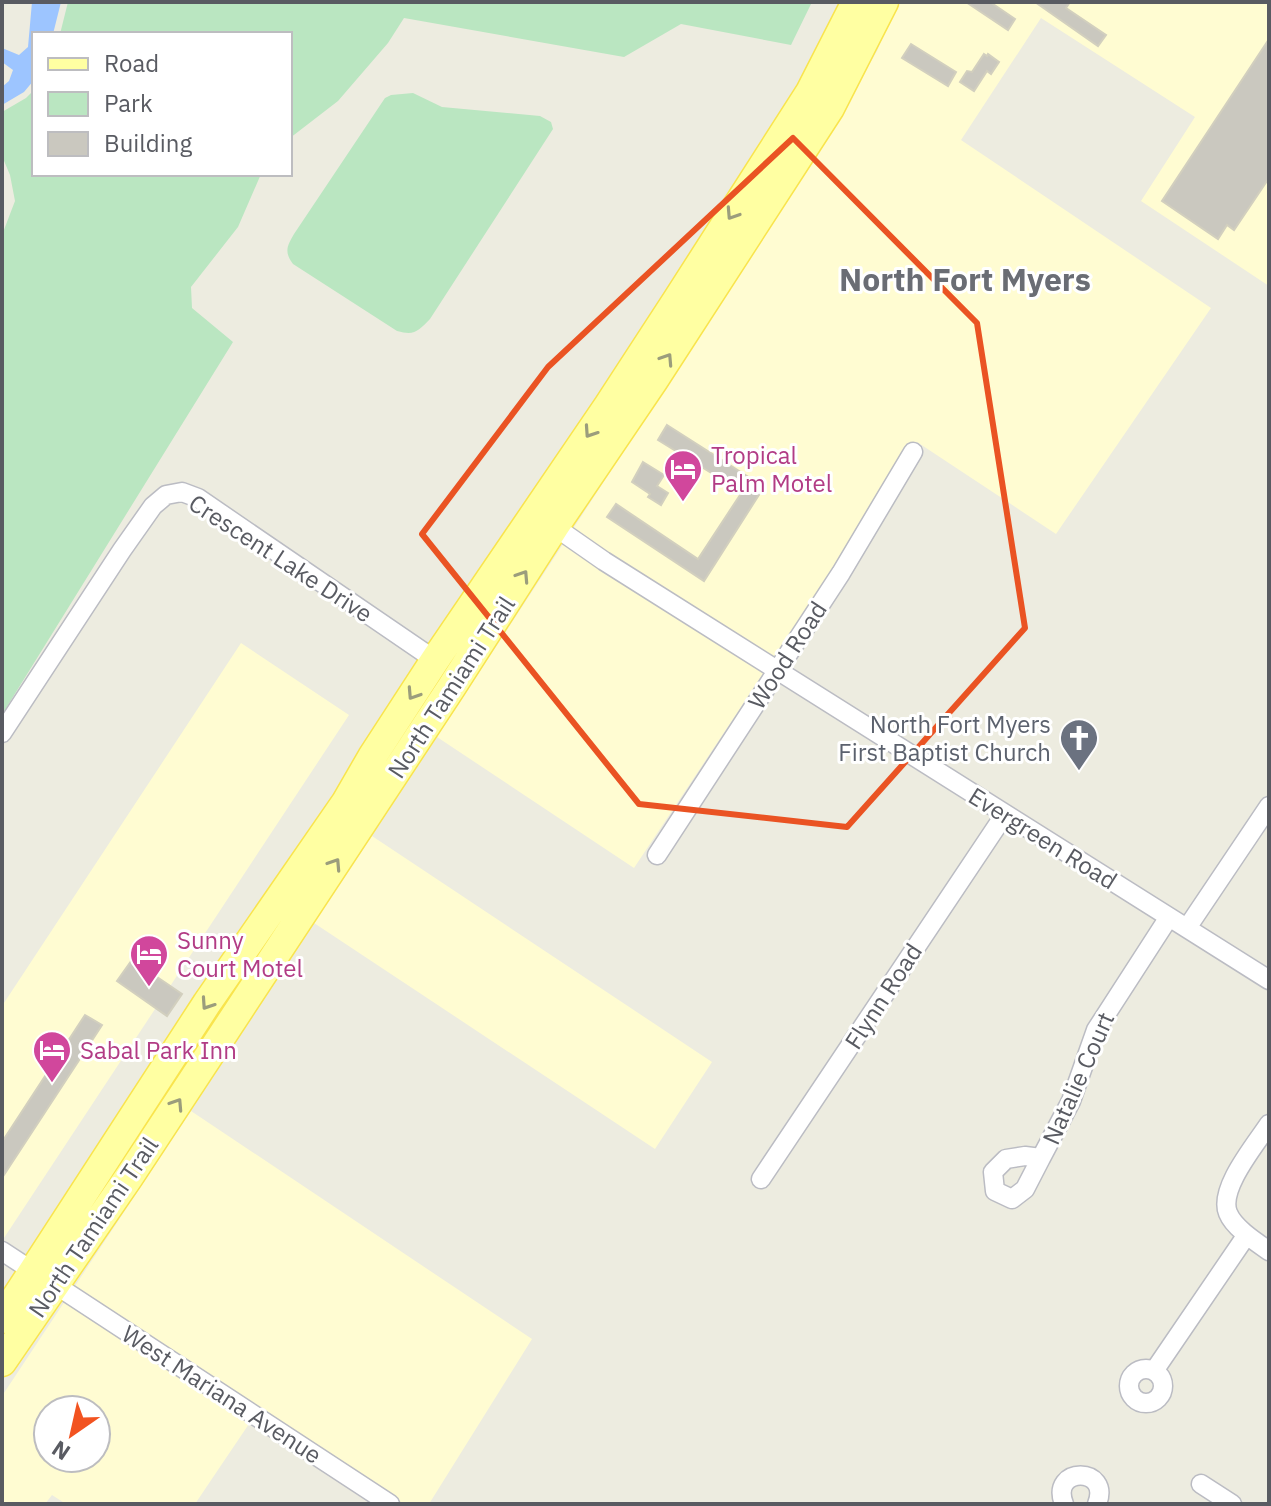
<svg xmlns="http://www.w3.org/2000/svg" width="1271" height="1506" viewBox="0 0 1271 1506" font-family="'IBM Plex Sans',sans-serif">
<rect width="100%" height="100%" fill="#edece0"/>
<path fill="#fffcd2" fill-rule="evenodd" d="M 897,2 L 1269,2 L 1269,286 L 1141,201 L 1195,117 L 1041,18 L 961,140 L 1211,308 L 1056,534 L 917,442 L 634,868 L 437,737 L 797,186 L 877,51 Z
M 241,643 L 349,715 L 2,1241 L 2,1006 Z
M 372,836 L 712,1062 L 655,1149 L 314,923 Z
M 191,1111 L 532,1339 L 429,1504 L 393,1504 L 255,1415 L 195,1504 L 66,1504 L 52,1495 L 45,1504 L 2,1504 L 2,1396 ZM 48,1410 L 96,1410 L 96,1458 L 48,1458 Z"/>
<path fill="#bae6c1" d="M 68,2 L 812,2 L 791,45 L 681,24 L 624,57 L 404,18 L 388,43 L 338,101 L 290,138 L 290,34 L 60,34 Z
M 34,90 L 34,174 L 261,174 L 238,227 L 191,287 L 192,308 L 233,342 L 3,713 L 2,235 L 15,201 L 10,175 L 2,156 L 2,112 L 26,98 Z
M 413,93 L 442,107 L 540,116 L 551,122 L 553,129 L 430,319 C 418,331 415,336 397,331 L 293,264 C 284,252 287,246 294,234 L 385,98 L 391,95 Z"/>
<path fill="#9dc5ff" d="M 32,2 L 61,2 L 53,34 L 34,34 L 34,80 L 24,92 L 2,105 L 2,87 L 9,81 L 13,70 L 2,62 L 2,48 L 19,55 L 28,47 Z"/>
<path fill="#cac8bf" stroke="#d2cfbe" stroke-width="2" d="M 966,2 L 990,2 L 1015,19 L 1008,30 Z
M 1035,2 L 1070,2 L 1066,8 L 1106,35 L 1098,46 Z
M 1269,39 L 1269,178 L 1234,230 L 1227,225 L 1218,239 L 1162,201 Z
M 911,44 L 956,72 L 948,86 L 902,58 Z
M 984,54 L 987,56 L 988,54 L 999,62 L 991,74 L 987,71 L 974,91 L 960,82 L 967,71 L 972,72 Z
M 667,425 L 764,487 L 704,581 L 607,517 L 616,504 L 698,559 L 742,492 L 658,440 Z
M 643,462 L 664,475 L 657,486 L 668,493 L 661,505 L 648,497 L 650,494 L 632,482 Z
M 132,960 L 182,994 L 167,1016 L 117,981 Z
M 85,1015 L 102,1025 L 2,1178 L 2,1142 Z"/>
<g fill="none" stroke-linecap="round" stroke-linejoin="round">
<defs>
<path id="minor" d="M 548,522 L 604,561 L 1269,980
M 2,733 L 122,550 L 153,506 L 166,495 L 182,492 L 198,498 L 435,660
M 657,855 L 841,573 L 913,452
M 1187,928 L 1269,806
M 1269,1124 C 1256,1144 1218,1189 1228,1213 C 1234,1228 1256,1242 1269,1251
M 1025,1156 L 1041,1158 L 1025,1189 L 1012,1199 L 995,1191 L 993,1172 L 1006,1159 Z
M 1041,1158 L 1071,1101 L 1096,1030 L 1169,917
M 761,1179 L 1005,814
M 2,1251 L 34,1272
M 54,1284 L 390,1504
M1129 1386a17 17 0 1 1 34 0a17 17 0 1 1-34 0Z
M 1154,1371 L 1246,1236
M 1201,1484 L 1232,1504
M 1064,1504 C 1049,1466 1112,1466 1097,1504"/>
<path id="primary" d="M 2,1319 L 207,1003 L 346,802 L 372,757 L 435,660 L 608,406 L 677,300 L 810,92 L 856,2
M 2,1362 L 129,1177 L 451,688 L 555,526 L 654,380 L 830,108 L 884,2"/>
</defs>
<use href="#minor" stroke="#bbbcc3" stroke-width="21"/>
<use href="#primary" stroke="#f9e44d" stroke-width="31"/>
<use href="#minor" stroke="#fff" stroke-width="18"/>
<use href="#primary" stroke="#ffffa2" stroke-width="28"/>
</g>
<defs><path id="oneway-chevron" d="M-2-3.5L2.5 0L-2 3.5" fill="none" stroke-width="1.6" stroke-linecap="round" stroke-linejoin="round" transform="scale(2)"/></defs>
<g stroke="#9b9d7c">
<use href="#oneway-chevron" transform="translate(732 214) rotate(123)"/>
<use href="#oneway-chevron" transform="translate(667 359) rotate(-57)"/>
<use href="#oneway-chevron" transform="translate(590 432) rotate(124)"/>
<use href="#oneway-chevron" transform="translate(523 576) rotate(-57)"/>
<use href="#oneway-chevron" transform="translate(413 694) rotate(123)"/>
<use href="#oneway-chevron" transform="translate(335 864) rotate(-57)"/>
<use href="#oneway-chevron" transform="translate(207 1004) rotate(124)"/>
<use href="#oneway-chevron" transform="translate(177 1104) rotate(-57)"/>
</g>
<path fill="none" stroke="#ea5323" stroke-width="6" stroke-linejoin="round" d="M 793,138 L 977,323 L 1025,628 L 847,827 L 639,804 L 422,534 L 548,367 Z"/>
<defs>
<symbol id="hotel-pin" viewBox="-11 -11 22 30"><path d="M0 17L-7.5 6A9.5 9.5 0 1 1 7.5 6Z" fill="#d1479c" stroke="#fff"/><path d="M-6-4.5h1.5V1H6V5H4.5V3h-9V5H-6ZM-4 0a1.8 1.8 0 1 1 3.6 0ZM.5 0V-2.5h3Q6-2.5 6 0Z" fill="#fff"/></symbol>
<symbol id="church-pin" viewBox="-11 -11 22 30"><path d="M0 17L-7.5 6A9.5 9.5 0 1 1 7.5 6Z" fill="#6b7280" stroke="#fff"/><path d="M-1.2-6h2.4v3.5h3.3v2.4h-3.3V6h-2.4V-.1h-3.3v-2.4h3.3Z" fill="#fff"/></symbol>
</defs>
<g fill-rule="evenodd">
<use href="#hotel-pin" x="661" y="447" width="44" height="60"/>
<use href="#church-pin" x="1057" y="716" width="44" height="60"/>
<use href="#hotel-pin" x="127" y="932" width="44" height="60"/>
<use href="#hotel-pin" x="30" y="1028" width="44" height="60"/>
</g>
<g text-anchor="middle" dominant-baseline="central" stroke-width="6" stroke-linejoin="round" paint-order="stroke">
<g font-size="24" fill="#b23c85" stroke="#fff" text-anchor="start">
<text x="711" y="455">Tropical<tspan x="711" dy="28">Palm Motel</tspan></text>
<text x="177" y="940">Sunny<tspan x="177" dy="28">Court Motel</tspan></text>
<text x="80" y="1050">Sabal Park Inn</text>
</g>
<g font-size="24" fill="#595b62" stroke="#fff">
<text transform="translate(281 558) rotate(33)">Crescent Lake Drive</text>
<text transform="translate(787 655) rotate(-57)">Wood Road</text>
<text transform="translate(451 687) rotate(-57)">North Tamiami Trail</text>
<text transform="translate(1043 838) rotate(32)">Evergreen Road</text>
<text transform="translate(883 996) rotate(-57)">Flynn Road</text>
<text transform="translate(1078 1078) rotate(-66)">Natalie Court</text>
<text transform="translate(93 1227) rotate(-56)">North Tamiami Trail</text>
<text transform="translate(222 1394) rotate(33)">West Mariana Avenue</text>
</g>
<g font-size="24" fill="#5b616d" stroke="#fff" text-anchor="end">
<text x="1051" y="724">North Fort Myers<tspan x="1051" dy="28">First Baptist Church</tspan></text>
</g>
<g font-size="32" font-weight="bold" fill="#6a6d74" stroke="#fff">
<text x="965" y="279">North Fort Myers</text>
</g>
</g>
<rect width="1271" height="1506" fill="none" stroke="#595b62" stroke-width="8"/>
<rect x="32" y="32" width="260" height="144" fill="#ffffff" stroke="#bdbdc0" stroke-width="2"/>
<rect x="48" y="58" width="40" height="12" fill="#ffffa2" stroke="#bdbdc0" stroke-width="2"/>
<text x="104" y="72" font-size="24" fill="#595b62">Road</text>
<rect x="48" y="92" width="40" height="24" fill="#bae6c1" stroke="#bdbdc0" stroke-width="2"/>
<text x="104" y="112" font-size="24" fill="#595b62">Park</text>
<rect x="48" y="132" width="40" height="24" fill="#cac8bf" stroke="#bdbdc0" stroke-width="2"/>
<text x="104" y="152" font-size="24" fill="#595b62">Building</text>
<g transform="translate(72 1434) rotate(214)"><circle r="38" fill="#ffffff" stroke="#bdbdc0" stroke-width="2"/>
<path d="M0-6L14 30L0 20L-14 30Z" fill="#f25320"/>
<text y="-12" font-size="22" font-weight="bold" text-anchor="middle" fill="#595b62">N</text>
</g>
</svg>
